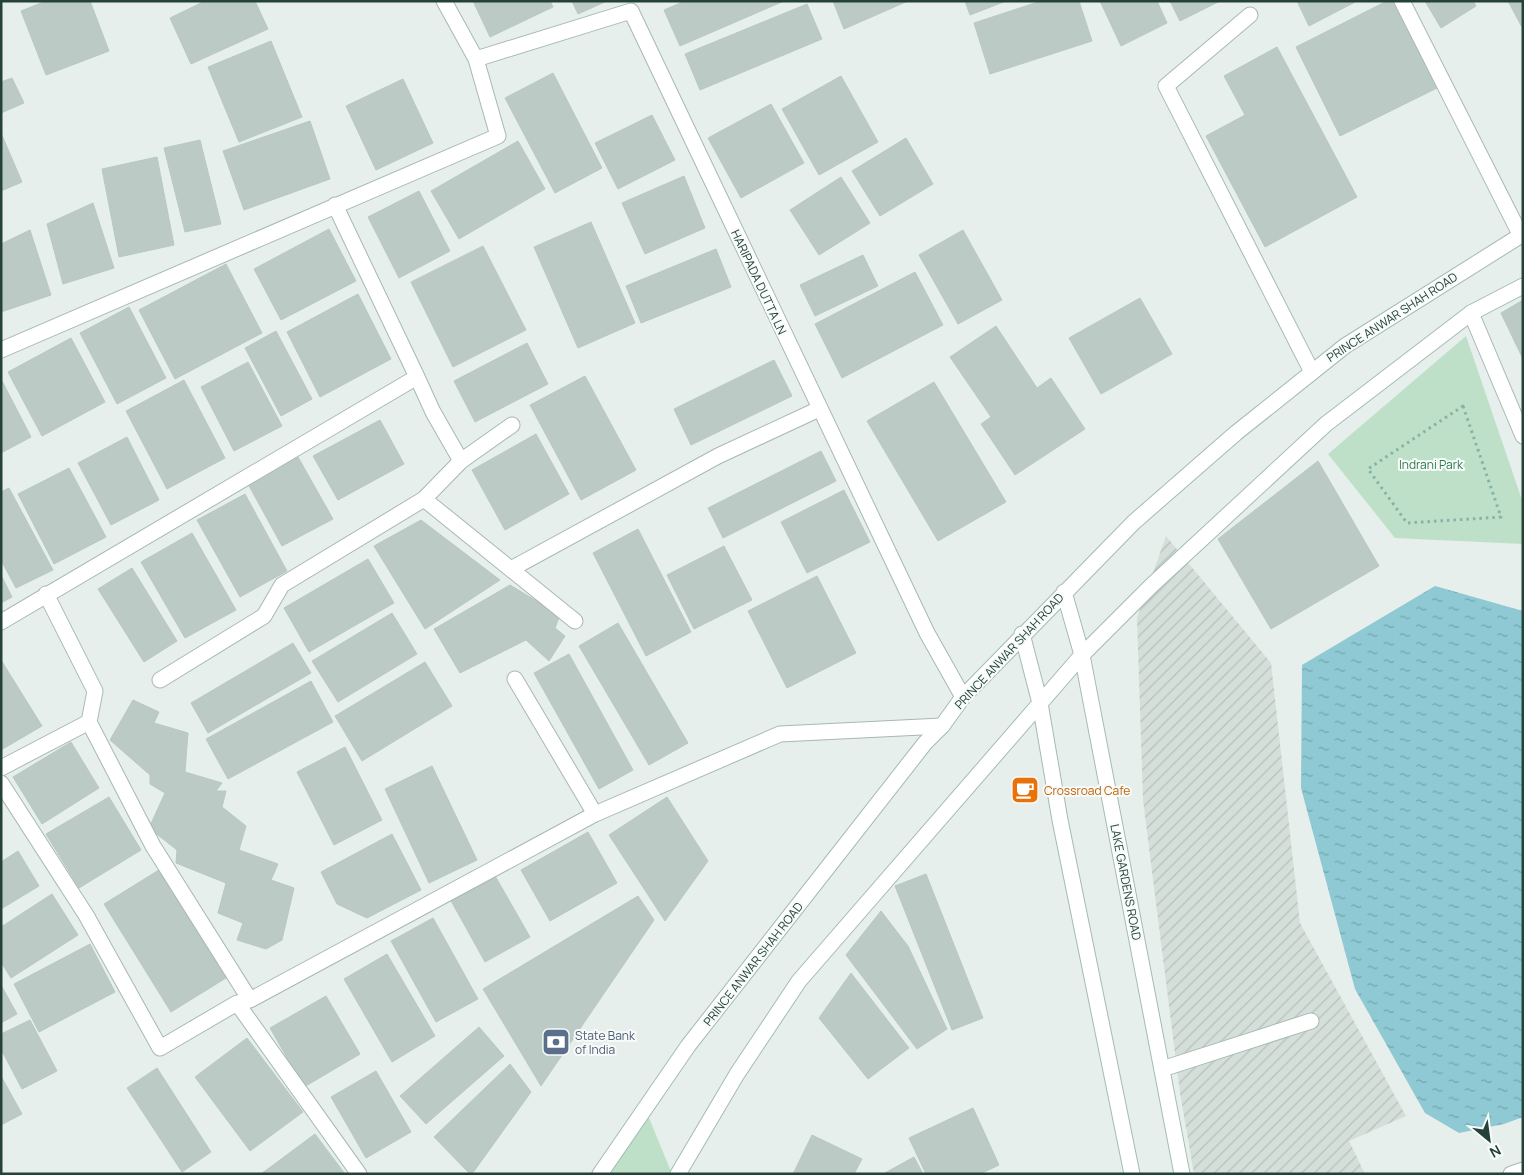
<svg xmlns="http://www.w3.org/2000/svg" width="1524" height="1175" viewBox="0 0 1524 1175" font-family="Manrope,sans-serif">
<defs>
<pattern id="industrial-furrows" width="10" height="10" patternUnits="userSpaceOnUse" patternTransform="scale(1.25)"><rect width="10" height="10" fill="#d4dfda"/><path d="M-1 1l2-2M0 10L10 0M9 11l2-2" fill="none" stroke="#b6c1bc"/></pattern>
<pattern id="water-ripples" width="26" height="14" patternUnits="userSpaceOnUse" patternTransform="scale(1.25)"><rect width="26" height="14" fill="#8ec9d4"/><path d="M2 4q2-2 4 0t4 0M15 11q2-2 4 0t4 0" fill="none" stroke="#74a5ad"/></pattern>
</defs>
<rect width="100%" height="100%" fill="#e6efeb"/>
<path fill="url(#industrial-furrows)" d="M 1166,536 L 1271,663 L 1300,923 L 1406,1116 L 1349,1141 L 1365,1174 L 1194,1174 L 1180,1093 L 1143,800 L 1137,618 Z"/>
<path fill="#bfe0c8" d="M 1466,336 L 1523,503 L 1523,544 L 1395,538 L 1328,454 Z
M 645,1108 L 672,1174 L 590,1174 Z"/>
<path fill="url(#water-ripples)" d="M 1435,586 L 1523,611 L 1523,1117 L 1504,1124 L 1459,1133 L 1425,1113 L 1355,989 L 1301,788 L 1302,665 Z"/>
<path fill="#bbcac4" stroke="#b8c9c2" d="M 46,1 L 90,1 L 109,51 L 46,75 L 21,11 Z
M 205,1 L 255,1 L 268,29 L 191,64 L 170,18 Z
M 473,1 L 550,1 L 553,7 L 490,37 Z
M 572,1 L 607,1 L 578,14 Z
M 685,1 L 784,1 L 680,46 L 664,10 Z
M 833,1 L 908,1 L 844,29 Z
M 965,1 L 1006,1 L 970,15 Z
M 1041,1 L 1079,1 L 1092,41 L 990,74 L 974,23 Z
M 1100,1 L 1157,1 L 1167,23 L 1121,46 Z
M 1170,1 L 1220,1 L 1180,21 Z
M 1297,1 L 1357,1 L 1309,26 Z
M 1387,1 L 1393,1 L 1437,88 L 1340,136 L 1296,47 Z
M 1425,1 L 1473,1 L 1476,6 L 1441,28 Z
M 1508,1 L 1523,1 L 1523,29 Z
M 807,4 L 822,39 L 700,90 L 685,54 Z
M 271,41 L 302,117 L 239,142 L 208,67 Z
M 1277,47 L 1357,197 L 1265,247 L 1206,136 L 1245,115 L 1224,76 Z
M 553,73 L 602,168 L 555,193 L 505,98 Z
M 841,76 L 878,142 L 819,175 L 782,109 Z
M 12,78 L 24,103 L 1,113 L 1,82 Z
M 403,79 L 433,143 L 376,170 L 346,106 Z
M 771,104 L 804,163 L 741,198 L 708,138 Z
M 652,115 L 675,160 L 618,189 L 595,143 Z
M 310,121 L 330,179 L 244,210 L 223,151 Z
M 1,133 L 22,182 L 1,191 Z
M 906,138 L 933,184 L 880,216 L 852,171 Z
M 200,140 L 221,224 L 185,232 L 164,148 Z
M 518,141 L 545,189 L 459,239 L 431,191 Z
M 157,157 L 174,245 L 119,257 L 102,169 Z
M 684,176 L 705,228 L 645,254 L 622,203 Z
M 841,177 L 870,223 L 819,255 L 790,210 Z
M 419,191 L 450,251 L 399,278 L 368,217 Z
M 93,203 L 114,268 L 63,284 L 47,224 Z
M 591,222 L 635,323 L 578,348 L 534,247 Z
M 329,229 L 356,281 L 281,320 L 254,269 Z
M 30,230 L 51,295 L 1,312 L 1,244 Z
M 963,230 L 1002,300 L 958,324 L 919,255 Z
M 483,246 L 526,330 L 453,367 L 411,282 Z
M 716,249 L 731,287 L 641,323 L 626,286 Z
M 863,255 L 878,286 L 815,316 L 800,285 Z
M 226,264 L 262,333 L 175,379 L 139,310 Z
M 915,272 L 943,325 L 842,378 L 815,324 Z
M 358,294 L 391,359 L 320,397 L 287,332 Z
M 1140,298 L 1172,354 L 1101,394 L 1069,338 Z
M 1523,300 L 1523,359 L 1501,313 Z
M 129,307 L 166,378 L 117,404 L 80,333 Z
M 996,326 L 1037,388 L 1051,378 L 1085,429 L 1015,475 L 981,424 L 991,417 L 950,357 Z
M 276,331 L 312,399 L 281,416 L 245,348 Z
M 71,338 L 105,402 L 42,436 L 8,372 Z
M 527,343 L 548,384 L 475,422 L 454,381 Z
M 774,360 L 792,396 L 691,445 L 674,409 Z
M 248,362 L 282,426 L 234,451 L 201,387 Z
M 585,376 L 636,470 L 581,500 L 530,405 Z
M 1,379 L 31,437 L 1,453 Z
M 184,380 L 225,458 L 167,489 L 126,411 Z
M 934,382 L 1006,502 L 938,541 L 867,421 Z
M 380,420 L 404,464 L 338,500 L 313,456 Z
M 536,434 L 569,494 L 505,530 L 472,470 Z
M 127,437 L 159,500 L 111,525 L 78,463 Z
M 821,451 L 836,481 L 723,538 L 708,508 Z
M 298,457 L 333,519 L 282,546 L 248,484 Z
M 1318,461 L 1379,566 L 1271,629 L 1218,539 Z
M 69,468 L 106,537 L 54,564 L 18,494 Z
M 9,488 L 53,570 L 16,588 L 1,560 L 1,492 Z
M 844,490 L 870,542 L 807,573 L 781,522 Z
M 245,494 L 287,571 L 240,597 L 197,520 Z
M 421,520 L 500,580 L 425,629 L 374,546 Z
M 638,529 L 691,632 L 646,656 L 593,553 Z
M 192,533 L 236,610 L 185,638 L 141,562 Z
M 724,546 L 752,600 L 694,629 L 667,575 Z
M 368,559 L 394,603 L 309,652 L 284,608 Z
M 132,568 L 177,641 L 144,662 L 98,589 Z
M 1,575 L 12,597 L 1,603 Z
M 817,576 L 856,653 L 787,688 L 748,611 Z
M 510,585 L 560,615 L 555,628 L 565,636 L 549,661 L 526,640 L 460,673 L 434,629 Z
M 392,613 L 417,654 L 338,702 L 312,661 Z
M 618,623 L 688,743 L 649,765 L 579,646 Z
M 293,643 L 311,673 L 208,733 L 191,703 Z
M 569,654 L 633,770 L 599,789 L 534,673 Z
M 1,660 L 42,726 L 1,750 Z
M 425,662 L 452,706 L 362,761 L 335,716 Z
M 311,681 L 333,722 L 228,779 L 206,739 Z
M 133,700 L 159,712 L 154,723 L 188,733 L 185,772 L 222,783 L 216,791 L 226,791 L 222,807 L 246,826 L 239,850 L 278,864 L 271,880 L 294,888 L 282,940 L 266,949 L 237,940 L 243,923 L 218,913 L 226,883 L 176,863 L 177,850 L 149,828 L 165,793 L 150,784 L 150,775 L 110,740 Z
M 71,742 L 99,788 L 42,824 L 13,777 Z
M 345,747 L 382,820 L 334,845 L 297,772 Z
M 432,766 L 477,860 L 429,883 L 385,789 Z
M 109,797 L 141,850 L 79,888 L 46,834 Z
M 667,797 L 708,861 L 665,921 L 609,835 Z
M 588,832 L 617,883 L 550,921 L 521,870 Z
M 392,834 L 421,890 L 367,918 L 337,904 L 321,872 Z
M 18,851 L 39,886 L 1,909 L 1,862 Z
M 159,870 L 226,978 L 171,1012 L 104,904 Z
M 494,874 L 530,937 L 485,962 L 450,899 Z
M 926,874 L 983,1018 L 952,1030 L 895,886 Z
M 52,894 L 78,935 L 11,978 L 1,962 L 1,927 Z
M 638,896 L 654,920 L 541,1086 L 483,989 Z
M 881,911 L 908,946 L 947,1029 L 917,1049 L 846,955 Z
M 433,918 L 478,999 L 436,1022 L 391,941 Z
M 90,944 L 115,992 L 39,1032 L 14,984 Z
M 387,954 L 435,1036 L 392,1062 L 344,979 Z
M 851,973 L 909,1048 L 868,1079 L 819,1018 Z
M 1,985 L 17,1014 L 1,1023 Z
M 326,996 L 360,1054 L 304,1087 L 270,1028 Z
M 30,1020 L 57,1071 L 22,1089 L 1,1049 L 1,1034 Z
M 479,1027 L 504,1056 L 426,1124 L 400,1096 Z
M 247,1038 L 303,1112 L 250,1151 L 195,1077 Z
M 510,1064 L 531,1092 L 472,1174 L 470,1174 L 434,1137 Z
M 157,1068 L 211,1152 L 182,1172 L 127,1088 Z
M 376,1071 L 411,1132 L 366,1158 L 331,1097 Z
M 1,1076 L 22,1114 L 1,1125 Z
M 973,1108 L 999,1165 L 980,1174 L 965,1174 L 964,1172 L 960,1174 L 926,1174 L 909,1138 Z
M 315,1134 L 345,1174 L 261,1174 Z
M 812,1135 L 862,1159 L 854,1174 L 793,1174 Z
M 914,1157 L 923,1174 L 883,1174 Z"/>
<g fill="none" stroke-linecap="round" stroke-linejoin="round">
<defs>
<path id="lane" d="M 1162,1069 L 1311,1021"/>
<path id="street" d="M 1402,1 L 1521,236
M 1250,15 L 1166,86 L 1312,372
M 476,59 L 631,11 L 927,633 L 963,697
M 1471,313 L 1523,436
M 1,350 L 498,136 L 476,59 L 444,1
M 417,377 L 433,412 L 461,461
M 424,499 L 575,621
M 511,569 L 718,456 L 819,409
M 46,594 L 95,691 L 89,722 L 153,846 L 250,1000
M 1,622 L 417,377 L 335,205
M 515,679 L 595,814
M 160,680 L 264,616 L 282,585 L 424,499 L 461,461 L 512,425
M 1,768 L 89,722
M 1,783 L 86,915 L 160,1048 L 237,1003 L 250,1000 L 595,814 L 780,734 L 942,726
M 237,1003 L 359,1174
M 1511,1174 L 1523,1170"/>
<path id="secondary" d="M 1064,592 L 1082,655 L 1182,1174
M 1022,634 L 1040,703 L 1060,820 L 1132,1174
M 600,1174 L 688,1046 L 925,743 L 942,726 L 963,697 L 1134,522 L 1236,433 L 1345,346 L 1523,234
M 678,1174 L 737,1074 L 799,981 L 1082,655 L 1151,586 L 1326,424 L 1471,313 L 1523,286"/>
</defs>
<use href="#lane" stroke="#a8b8b2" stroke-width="17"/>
<use href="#street" stroke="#a8b8b2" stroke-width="17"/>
<use href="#secondary" stroke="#a4bbb3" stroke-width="17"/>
<path stroke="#86b3a5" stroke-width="3" stroke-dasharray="2.5 4" stroke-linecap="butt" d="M 1463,406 L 1501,517 L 1407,523 L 1368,469 Z"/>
<use href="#lane" stroke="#fff" stroke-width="15"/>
<use href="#street" stroke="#fff" stroke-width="15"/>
<use href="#secondary" stroke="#fff" stroke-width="15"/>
</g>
<defs>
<symbol id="cafe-square" viewBox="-11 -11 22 22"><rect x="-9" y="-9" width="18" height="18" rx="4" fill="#e8710a" stroke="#f7fbf9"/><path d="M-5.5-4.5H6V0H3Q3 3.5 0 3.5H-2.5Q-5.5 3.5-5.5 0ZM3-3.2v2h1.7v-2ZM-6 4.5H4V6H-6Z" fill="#fff"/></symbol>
<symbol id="bank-square" viewBox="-11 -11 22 22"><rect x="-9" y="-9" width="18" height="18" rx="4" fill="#5c6f8a" stroke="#f7fbf9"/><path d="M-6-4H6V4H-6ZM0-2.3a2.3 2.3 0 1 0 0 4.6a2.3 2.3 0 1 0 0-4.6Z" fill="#fff"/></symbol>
</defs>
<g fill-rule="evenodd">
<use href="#cafe-square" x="1009" y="774" width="32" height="32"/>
<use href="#bank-square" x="540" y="1026" width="32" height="32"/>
</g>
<g text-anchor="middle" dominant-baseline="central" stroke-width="4" stroke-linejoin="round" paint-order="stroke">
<g font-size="12" fill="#24423a" stroke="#f7fbf9">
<text transform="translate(759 282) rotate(65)">HARIPADA DUTTA LN</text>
<text transform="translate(1392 317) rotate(-33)">PRINCE ANWAR SHAH ROAD</text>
<text transform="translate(1009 651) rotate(-47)">PRINCE ANWAR SHAH ROAD</text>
<text transform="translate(1126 882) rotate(79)">LAKE GARDENS ROAD</text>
<text transform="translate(753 964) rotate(-52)">PRINCE ANWAR SHAH ROAD</text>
</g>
<g font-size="12" fill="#2d7a4b" stroke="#f7fbf9">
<text x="1431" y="464">Indrani Park</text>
</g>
<g font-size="12" fill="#c56008" stroke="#f7fbf9" text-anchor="start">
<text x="1044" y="790">Crossroad Cafe</text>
</g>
<g font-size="12" fill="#4e5e75" stroke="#f7fbf9" text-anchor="start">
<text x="575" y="1035">State Bank<tspan x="575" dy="14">of India</tspan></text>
</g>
</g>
<rect width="1524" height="1175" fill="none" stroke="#24423a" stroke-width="5"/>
<g transform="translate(1489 1140) rotate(151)" stroke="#f7fbf9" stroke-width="4" paint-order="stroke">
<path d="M0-4L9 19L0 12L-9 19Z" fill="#24423a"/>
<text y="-8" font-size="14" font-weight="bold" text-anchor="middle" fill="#24423a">N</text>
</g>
</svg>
